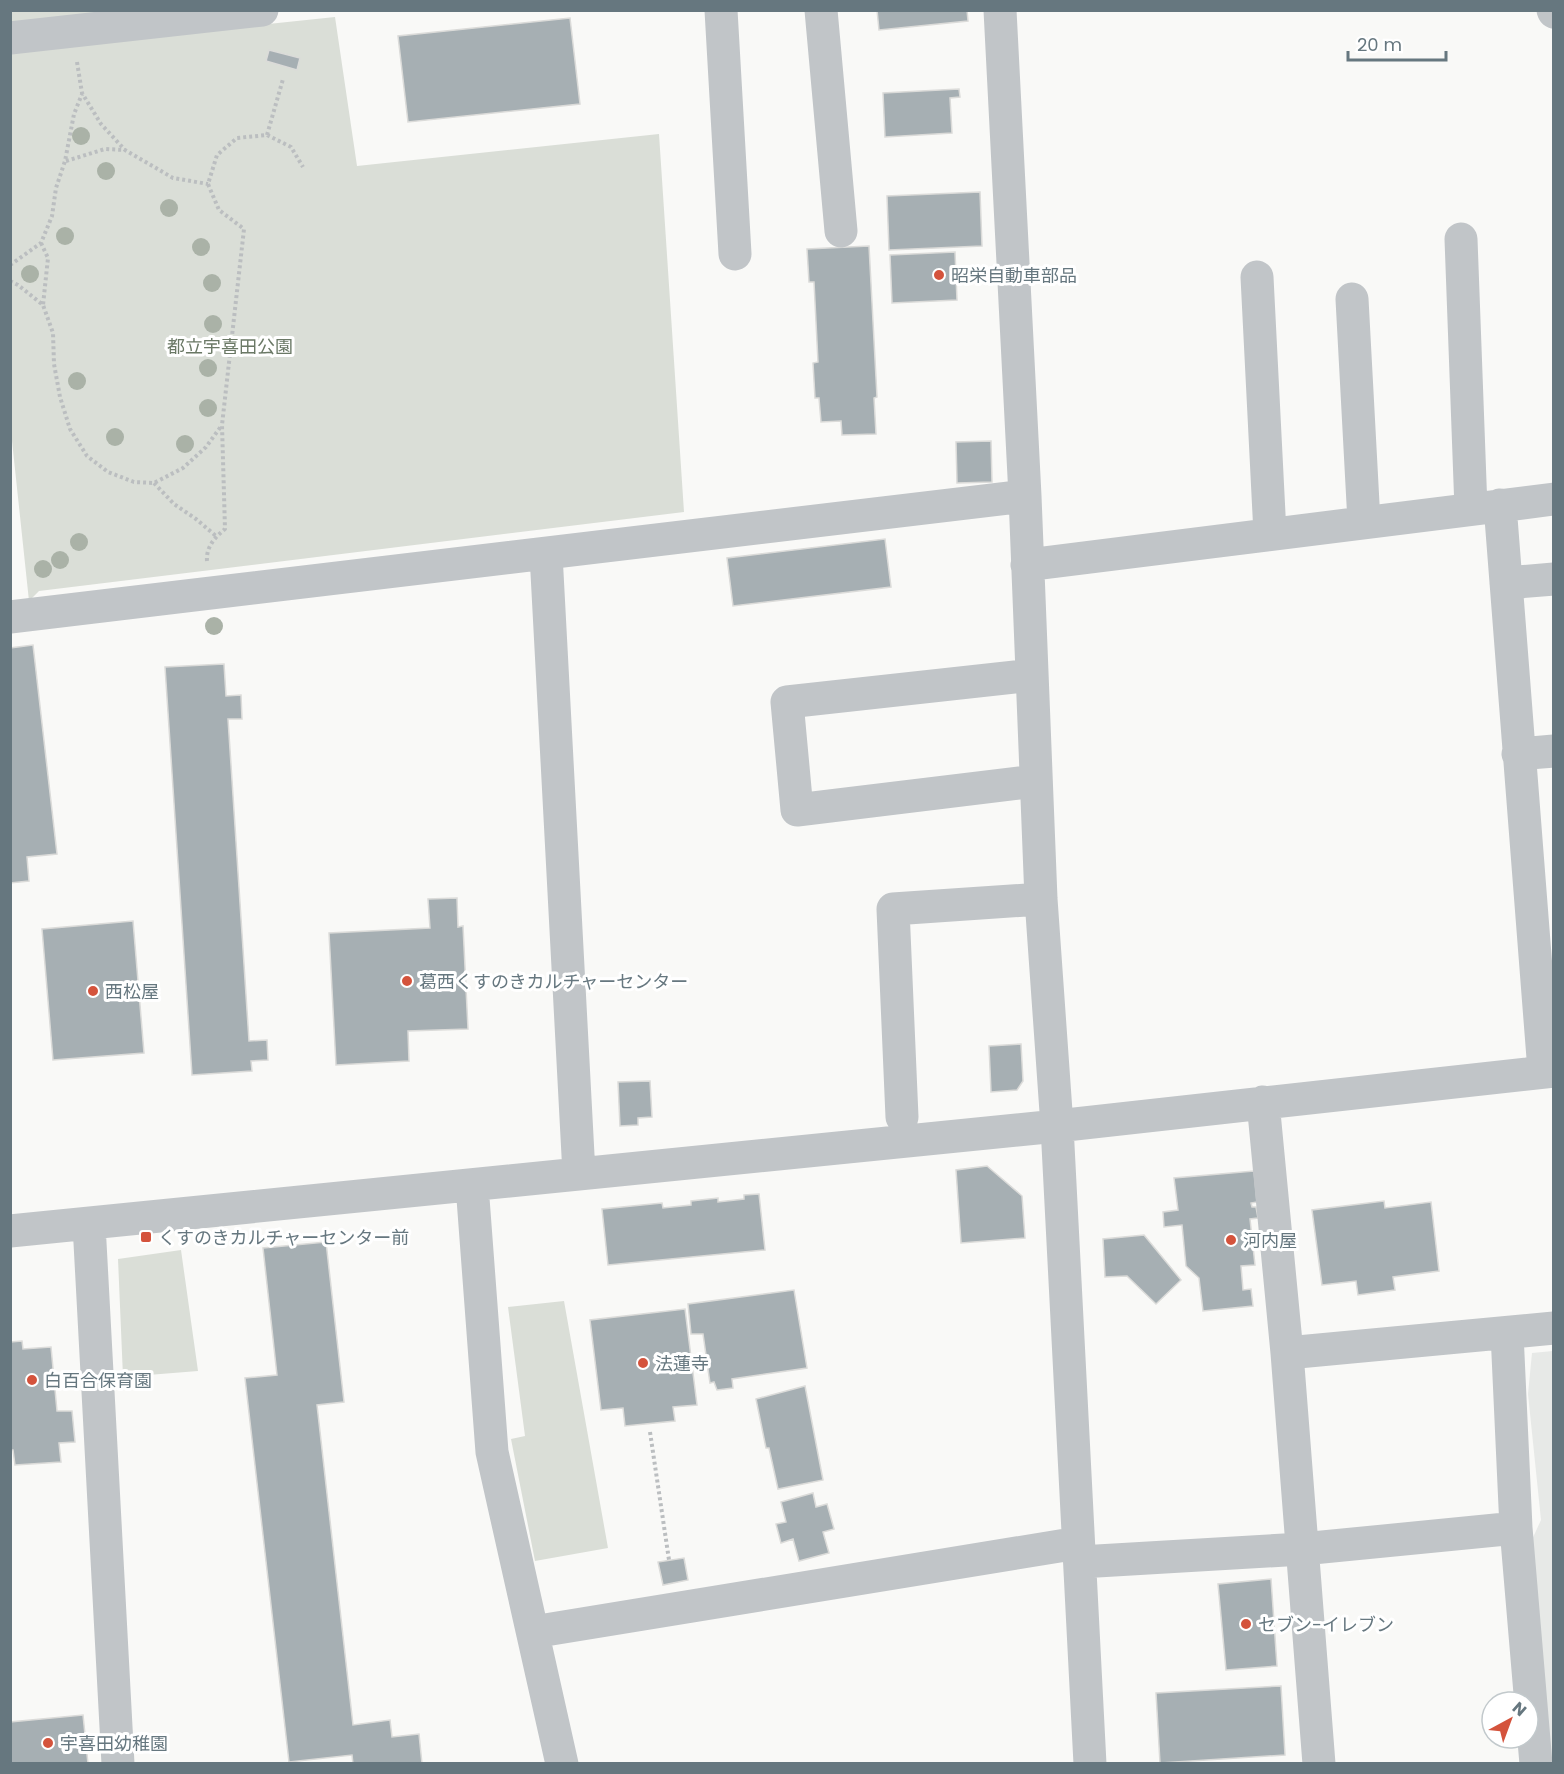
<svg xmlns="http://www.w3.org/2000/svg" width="1564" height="1774" viewBox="0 0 1564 1774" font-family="Poppins,'Noto Sans JP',sans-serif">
<rect width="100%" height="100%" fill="#f9f9f7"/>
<path fill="#e7e9e7" d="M 1553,1351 L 1553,1763 L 1547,1763 L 1530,1544 L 1541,1520 L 1528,1394 L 1532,1353 Z"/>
<path fill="#daded7" d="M 10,11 L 132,11 L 134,38 L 335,17 L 357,166 L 659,134 L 684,512 L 39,591 L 29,601 L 10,422 Z
M 181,1250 L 198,1371 L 123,1377 L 118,1259 Z
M 564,1301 L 608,1548 L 535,1561 L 511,1439 L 525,1436 L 508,1307 Z"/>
<path fill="#a6afb3" stroke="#dbdbd9" stroke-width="1.5" d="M 877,10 L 967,10 L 968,21 L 879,30 Z
M 570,18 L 580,104 L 408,122 L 398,36 Z
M 269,50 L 300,58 L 297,70 L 266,61 Z
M 959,89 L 960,97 L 950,98 L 952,133 L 885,137 L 883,93 Z
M 980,192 L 982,246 L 889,250 L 887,196 Z
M 869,246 L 877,397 L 874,398 L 876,434 L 842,435 L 841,421 L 821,422 L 819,398 L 815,398 L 813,363 L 818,362 L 814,282 L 809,282 L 807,249 Z
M 955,252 L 957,300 L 892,303 L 890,255 Z
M 991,441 L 992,482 L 957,483 L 956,442 Z
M 885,539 L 891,587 L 733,606 L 727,558 Z
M 33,645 L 57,854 L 27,857 L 29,881 L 10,883 L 10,648 Z
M 224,664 L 226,696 L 241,695 L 242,719 L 228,719 L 249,1041 L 267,1040 L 268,1060 L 251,1061 L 252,1071 L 192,1075 L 165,667 Z
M 457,898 L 458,927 L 463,926 L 468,1029 L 408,1031 L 409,1061 L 336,1065 L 329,933 L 430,928 L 428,899 Z
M 133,921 L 144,1053 L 53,1060 L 42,929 Z
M 1021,1044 L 1023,1081 L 1017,1090 L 991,1092 L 989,1046 Z
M 650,1081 L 652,1117 L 638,1118 L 638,1125 L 620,1126 L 618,1082 Z
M 987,1166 L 1022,1196 L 1025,1238 L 961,1243 L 956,1170 Z
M 1254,1171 L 1257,1202 L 1251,1203 L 1252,1207 L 1256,1207 L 1258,1218 L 1250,1219 L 1255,1265 L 1241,1266 L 1243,1290 L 1251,1289 L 1253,1306 L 1203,1311 L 1199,1278 L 1186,1266 L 1182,1225 L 1164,1227 L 1163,1212 L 1178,1210 L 1174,1178 Z
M 759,1194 L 765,1250 L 608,1265 L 602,1209 L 662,1203 L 663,1208 L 691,1205 L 691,1201 L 718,1198 L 718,1202 L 744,1199 L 744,1195 Z
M 1384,1201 L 1385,1208 L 1431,1202 L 1439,1271 L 1393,1277 L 1395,1290 L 1358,1295 L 1356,1281 L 1322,1285 L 1312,1210 Z
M 1144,1235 L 1181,1280 L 1156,1304 L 1127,1276 L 1105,1277 L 1103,1239 Z
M 326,1242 L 344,1402 L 317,1405 L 353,1725 L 390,1720 L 392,1737 L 419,1734 L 422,1764 L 353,1764 L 352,1755 L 289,1762 L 245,1378 L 277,1375 L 263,1248 Z
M 794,1290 L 807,1368 L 732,1379 L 733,1388 L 717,1390 L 714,1382 L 710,1383 L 703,1334 L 691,1334 L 688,1304 Z
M 685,1309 L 697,1405 L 673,1407 L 675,1421 L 625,1426 L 623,1408 L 601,1410 L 590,1320 Z
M 22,1341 L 23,1349 L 51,1347 L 57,1411 L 72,1411 L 75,1442 L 59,1443 L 61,1462 L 15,1465 L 13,1450 L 10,1450 L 10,1342 Z
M 805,1386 L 823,1480 L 778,1489 L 769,1448 L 766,1448 L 756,1399 Z
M 813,1493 L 816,1507 L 827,1504 L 834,1529 L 823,1532 L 829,1553 L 799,1561 L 793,1539 L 781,1543 L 776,1524 L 786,1522 L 781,1502 Z
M 684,1558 L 688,1580 L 663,1585 L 658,1562 Z
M 1271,1579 L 1277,1666 L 1226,1670 L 1218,1584 Z
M 1281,1686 L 1285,1755 L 1160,1763 L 1156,1693 Z
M 83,1715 L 88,1764 L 10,1764 L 10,1722 Z"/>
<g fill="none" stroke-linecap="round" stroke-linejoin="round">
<path stroke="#bbbec0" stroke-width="4" stroke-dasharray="3 3" stroke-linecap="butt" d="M 77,62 L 82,93 L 101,124 L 125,150 L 173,178 L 208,184
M 267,135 L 283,79
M 66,161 L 105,149 L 125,150
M 41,243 L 48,258 L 43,305
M 10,265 L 41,243 L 52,216 L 56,188 L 65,161 L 74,114 L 82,94
M 10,281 L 18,285 L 43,305 L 53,333 L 54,364 L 60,397 L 70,429 L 87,456 L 108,472 L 134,482 L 154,483 L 183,468 L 206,447 L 222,425
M 154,483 L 174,504 L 196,519 L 216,536
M 207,561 C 206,547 215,537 225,529 L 222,425 L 244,229 L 219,210 L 208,184 L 217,155 L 237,138 L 267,135 L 291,147 L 303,167
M 650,1432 L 669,1560"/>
<path stroke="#c1c5c8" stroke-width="33" d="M 721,10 L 735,254
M 821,10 L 841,231
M 1000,10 L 1025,496 L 1041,899 L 1057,1126 L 1090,1764
M 1553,10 L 1554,12
M 10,38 L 262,10
M 1461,239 L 1471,509
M 1257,277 L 1270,534
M 1352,299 L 1364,522
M 1500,505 L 1544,1071
M 546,554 L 579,1174
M 1027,565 L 1554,499
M 1506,583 L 1554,579
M 10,617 L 1025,496
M 1032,675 L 787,702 L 797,810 L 1036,781
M 1518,754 L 1554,751
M 1263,1102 L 1287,1353 L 1319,1764
M 902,1117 L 893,909 L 1041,899
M 472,1185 L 492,1452 L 562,1764
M 89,1224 L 118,1764
M 10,1231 L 1057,1126 L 1554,1071
M 1507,1333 L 1516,1528 L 1536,1764
M 1287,1353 L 1554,1328
M 1080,1562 L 1302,1549 L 1516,1528
M 533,1632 L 1078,1543"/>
</g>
<g fill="#aab2a7">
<circle cx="81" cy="136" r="9"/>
<circle cx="106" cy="171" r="9"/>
<circle cx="169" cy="208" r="9"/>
<circle cx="65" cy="236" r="9"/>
<circle cx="201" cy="247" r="9"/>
<circle cx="30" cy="274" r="9"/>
<circle cx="212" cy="283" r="9"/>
<circle cx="213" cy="324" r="9"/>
<circle cx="208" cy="368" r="9"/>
<circle cx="77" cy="381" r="9"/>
<circle cx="208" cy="408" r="9"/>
<circle cx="115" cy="437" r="9"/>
<circle cx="185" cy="444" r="9"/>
<circle cx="79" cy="542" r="9"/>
<circle cx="60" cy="560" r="9"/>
<circle cx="43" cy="569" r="9"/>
<circle cx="214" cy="626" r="9"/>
</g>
<g fill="#d4533c" stroke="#fff" stroke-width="2">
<circle cx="939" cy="275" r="6"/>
<circle cx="407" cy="981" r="6"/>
<circle cx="93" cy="991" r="6"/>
<rect x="140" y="1231" width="12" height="12" rx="3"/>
<circle cx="1231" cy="1240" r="6"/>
<circle cx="643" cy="1363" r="6"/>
<circle cx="32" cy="1380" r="6"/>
<circle cx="1246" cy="1624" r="6"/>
<circle cx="48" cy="1743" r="6"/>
</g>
<g text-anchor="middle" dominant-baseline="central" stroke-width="6" stroke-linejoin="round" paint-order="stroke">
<g font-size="18" fill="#66777f" stroke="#fff" text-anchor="start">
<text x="951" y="275">昭栄自動車部品</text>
<text x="419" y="981">葛西くすのきカルチャーセンター</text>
<text x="105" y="991">西松屋</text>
<text x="158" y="1237">くすのきカルチャーセンター前</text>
<text x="1243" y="1240">河内屋</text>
<text x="655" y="1363">法蓮寺</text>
<text x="44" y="1380">白百合保育園</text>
<text x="1258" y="1624">セブン-イレブン</text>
<text x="60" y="1743">宇喜田幼稚園</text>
</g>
<g font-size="18" fill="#6a7865" stroke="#fff">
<text x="230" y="346">都立宇喜田公園</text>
</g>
</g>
<rect width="1564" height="1774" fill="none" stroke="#66777f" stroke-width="24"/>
<g transform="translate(1510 1720) rotate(41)"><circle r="28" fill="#ffffff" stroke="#c2c9cc" stroke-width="1.5"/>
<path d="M0-4.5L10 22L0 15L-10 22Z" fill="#d4533c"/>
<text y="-9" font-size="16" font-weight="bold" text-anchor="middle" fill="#66777f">N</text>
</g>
<path d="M1348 51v9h98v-9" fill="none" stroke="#66777f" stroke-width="3"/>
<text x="1357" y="51" font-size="18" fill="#66777f" stroke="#ffffff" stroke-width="4.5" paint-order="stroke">20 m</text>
</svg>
